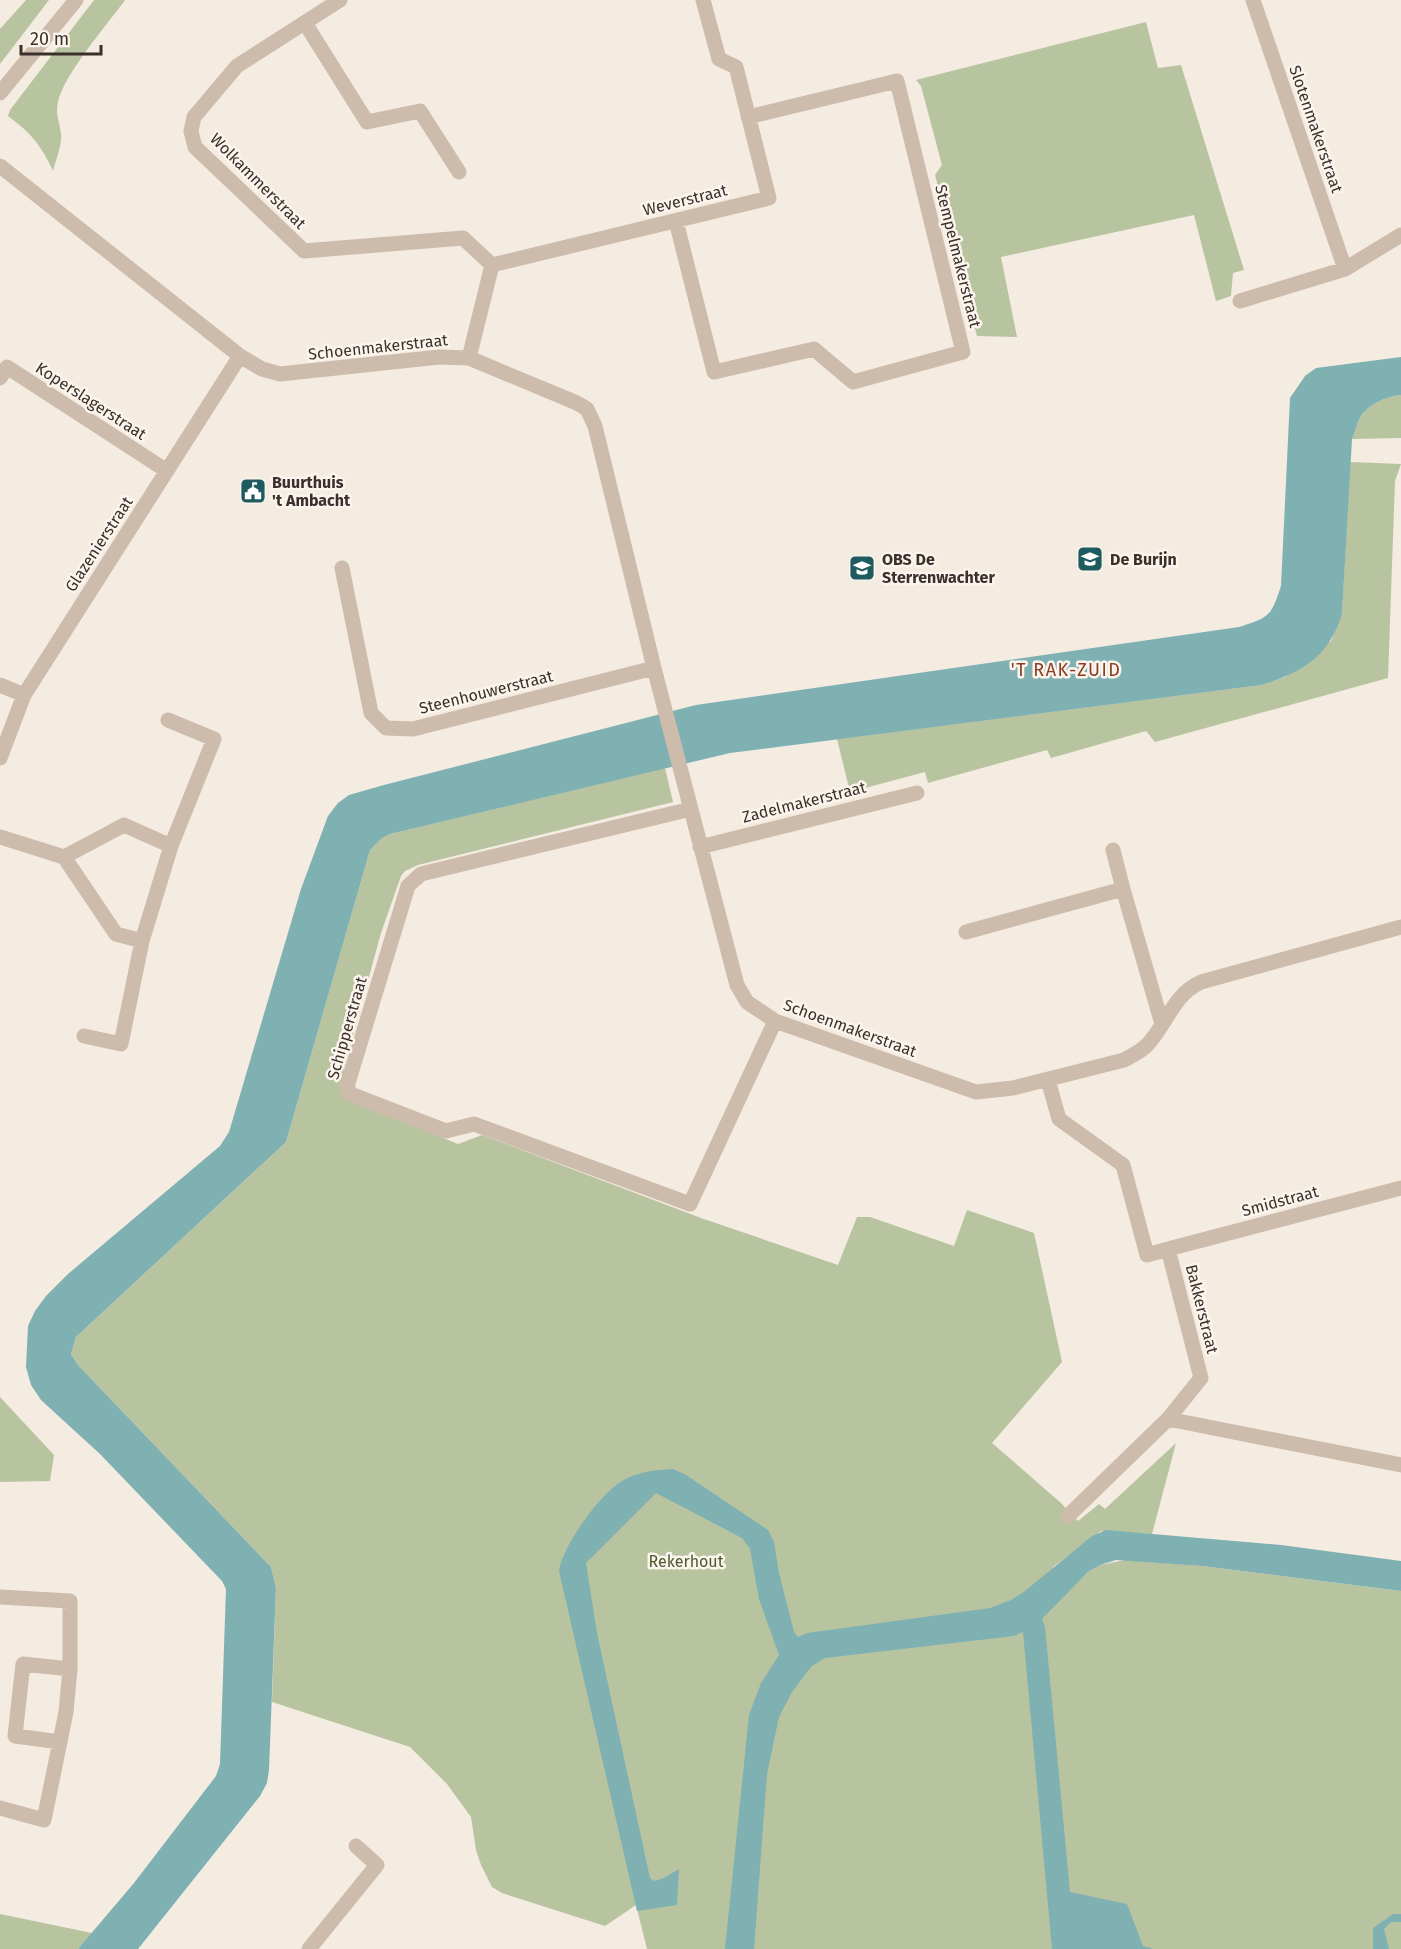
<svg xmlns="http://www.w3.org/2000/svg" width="1401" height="1949" viewBox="0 0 1401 1949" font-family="'Fira Sans',sans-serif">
<rect width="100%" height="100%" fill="#f4ebe1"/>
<path fill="#b8c4a0" d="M 26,0 L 49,0 L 0,64 L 0,29 Z
M 94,0 L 125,0 C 107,25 64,74 58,102 C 55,114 60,123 61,134 C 62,146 56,159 53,171 C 41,145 31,133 8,116 L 10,110 Z
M 1146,22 L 1158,68 L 1181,65 L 1244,270 L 1233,273 L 1231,296 L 1216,301 L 1194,215 L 1001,257 L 1017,337 L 977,336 L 935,175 L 942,165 L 921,86 L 916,80 Z
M 1401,395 L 1401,438 L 1352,439 C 1355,432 1357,423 1361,416 C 1369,404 1388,396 1401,395 Z
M 1350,462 L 1401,464 L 1395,481 L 1388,678 L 1155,742 L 1146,731 L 1051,758 L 1047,750 L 928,783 L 925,772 L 850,792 L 837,739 L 1262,685 L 1285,677 L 1331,641 L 1342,614 Z
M 665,768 L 673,802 L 418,865 L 405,871 L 401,876 L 381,933 L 344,1068 L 344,1086 L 353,1101 L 458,1144 L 482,1135 L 701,1218 L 838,1265 L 857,1217 L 870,1217 L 954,1246 L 967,1210 L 1034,1233 L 1062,1362 L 992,1443 L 1061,1503 L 1078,1521 L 1099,1504 L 1105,1509 L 1176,1443 L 1152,1534 L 1101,1531 L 1053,1567 L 1073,1587 L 1088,1572 L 1100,1565 L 1125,1560 L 1202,1566 L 1401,1591 L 1401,1949 L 647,1949 L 636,1905 L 605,1926 L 502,1893 L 492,1887 L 481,1865 L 476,1850 L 471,1817 L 447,1784 L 410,1747 L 272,1702 L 276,1588 L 271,1567 L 78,1365 L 71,1354 L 76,1337 L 286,1142 L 370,850 L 382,838 L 390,834 Z
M 0,1397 L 54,1455 L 50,1481 L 0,1482 Z
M 0,1914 L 92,1933 L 78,1949 L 0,1949 Z"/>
<path fill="#7fb0b2" d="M 1401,357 L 1401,395 C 1388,396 1369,404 1361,416 C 1357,423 1355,432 1352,439 L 1342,614 C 1329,657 1302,672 1262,685 L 730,753 L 390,834 L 382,838 L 370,850 L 286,1142 L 76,1337 L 71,1354 L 78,1365 L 271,1567 L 276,1588 L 269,1770 L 267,1783 L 260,1796 L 138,1949 L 78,1949 L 134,1883 L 216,1776 L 220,1764 L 226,1589 L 222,1581 L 100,1454 L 41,1400 L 31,1385 L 26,1367 L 28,1326 L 35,1311 L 46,1296 L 68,1274 L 220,1146 L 229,1132 L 301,889 L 328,816 L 338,803 L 349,795 L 384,785 L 696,705 L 1239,627 C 1270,617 1271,616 1281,586 L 1290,398 L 1305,376 L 1316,368 Z
M 673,1469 L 686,1475 L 768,1530 L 774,1542 L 779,1573 L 794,1632 L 798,1637 L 807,1633 L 990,1608 L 1011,1600 L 1025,1591 L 1092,1536 L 1106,1530 L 1281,1545 L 1401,1561 L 1401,1591 L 1202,1566 L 1116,1560 L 1100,1565 L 1088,1572 L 1042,1619 L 1045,1627 L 1070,1892 L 1127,1904 L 1143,1946 L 1153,1949 L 1052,1949 L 1023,1632 L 1014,1636 L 825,1658 L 812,1666 L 807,1672 L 792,1692 L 779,1717 L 767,1774 L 754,1949 L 725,1949 L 749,1715 L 761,1683 L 779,1655 L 759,1599 L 750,1549 L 742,1538 L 656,1493 L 586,1563 L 597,1633 L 650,1878 L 654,1881 L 664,1878 L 679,1869 L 677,1905 L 637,1911 L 559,1571 C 562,1547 598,1497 619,1483 C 635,1472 654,1470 673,1469 Z
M 1393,1914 L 1401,1914 L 1401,1922 L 1391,1922 L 1384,1929 L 1389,1949 L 1373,1949 L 1373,1928 Z"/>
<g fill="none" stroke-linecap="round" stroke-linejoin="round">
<path stroke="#cdbbac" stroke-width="15" d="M 340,0 L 237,66 L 194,117 L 191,131 L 195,147 L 304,251 L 463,238 L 492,265
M 1253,0 L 1345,269
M 305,23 L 367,122 L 420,111 L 459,172
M 0,166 L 240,356 L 262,369 L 280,374 L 439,357 L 469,358 L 577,403 L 587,409 L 595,426 L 654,668 L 737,985 L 747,1002 L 775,1021 L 976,1092 L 1013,1088 L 1124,1060 C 1133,1055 1142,1051 1148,1044 C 1168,1022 1173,995 1201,982 L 1401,927
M 676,221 L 714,372 L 814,349 L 853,382 L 963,352 L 897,81 L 748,117
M 1240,301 L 1345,269 L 1401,235
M 469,358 L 492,265 L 769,198 L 736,67 L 719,59 L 703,0
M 0,378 L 7,367 L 167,471
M 342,568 L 371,713 L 386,728 L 413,729 L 654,668
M 0,685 L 24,695
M 0,758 L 24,695 L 240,356
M 691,809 L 421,874 L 408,886 L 348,1083 L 348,1093 L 446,1131 L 474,1124 L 690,1204 L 775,1021
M 0,837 L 64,857 L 116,934 L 142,941
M 700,847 L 917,793
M 1113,850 L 1123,889
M 64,857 L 124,825 L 171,846
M 966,932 L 1123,889 L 1162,1024
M 84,1036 L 121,1044 L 142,941 L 171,846 L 214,739 L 168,720
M 1048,1080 L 1059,1119 L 1123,1165 L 1147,1255 L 1168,1249 L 1201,1378 L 1168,1419 L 1068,1516
M 1168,1249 L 1401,1188
M 1168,1419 L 1401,1465
M 0,1597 L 70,1601 L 70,1669 L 66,1712 L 44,1820 L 0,1808
M 60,1742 L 15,1736 L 23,1664 L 70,1669
M 309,1949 L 377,1865 L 356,1846"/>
<path stroke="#cdbbac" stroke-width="15" d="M 0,93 L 76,0"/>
</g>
<defs>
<symbol id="civic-square" viewBox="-11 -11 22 22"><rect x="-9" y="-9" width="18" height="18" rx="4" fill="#1f5a5e" stroke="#fbf5ee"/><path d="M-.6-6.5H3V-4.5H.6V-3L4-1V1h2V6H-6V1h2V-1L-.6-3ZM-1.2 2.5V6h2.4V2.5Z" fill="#fff"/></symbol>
<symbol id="school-square" viewBox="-11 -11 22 22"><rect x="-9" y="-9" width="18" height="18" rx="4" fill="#1f5a5e" stroke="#fbf5ee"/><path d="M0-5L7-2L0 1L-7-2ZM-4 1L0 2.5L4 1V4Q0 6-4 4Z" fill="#fff"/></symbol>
</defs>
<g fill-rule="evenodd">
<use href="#civic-square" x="238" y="476" width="30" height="30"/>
<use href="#school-square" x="1075" y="544" width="30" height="30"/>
<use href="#school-square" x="847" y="553" width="30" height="30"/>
</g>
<g text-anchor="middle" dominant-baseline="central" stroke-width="5" stroke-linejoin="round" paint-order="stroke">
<g font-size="16" fill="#3b302b" stroke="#fbf5ee">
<text transform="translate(1316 129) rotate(71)">Slotenmakerstraat</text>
<text transform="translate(258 181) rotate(45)">Wolkammerstraat</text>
<text transform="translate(685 200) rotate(-14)">Weverstraat</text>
<text transform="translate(958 256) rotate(76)">Stempelmakerstraat</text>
<text transform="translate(378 347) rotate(-6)">Schoenmakerstraat</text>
<text transform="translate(91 401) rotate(33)">Koperslagerstraat</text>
<text transform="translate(99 544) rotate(-57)">Glazenierstraat</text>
<text transform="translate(486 692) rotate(-14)">Steenhouwerstraat</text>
<text transform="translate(804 802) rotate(-14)">Zadelmakerstraat</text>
<text transform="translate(347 1028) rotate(-74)">Schipperstraat</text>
<text transform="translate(850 1028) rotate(20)">Schoenmakerstraat</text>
<text transform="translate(1280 1201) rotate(-15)">Smidstraat</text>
<text transform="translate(1202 1309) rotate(76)">Bakkerstraat</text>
</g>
<g font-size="16" font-weight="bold" fill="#3b302b" stroke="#fbf5ee" text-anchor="start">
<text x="272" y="482">Buurthuis<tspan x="272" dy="18">'t Ambacht</tspan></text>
<text x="882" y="559">OBS De<tspan x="882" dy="18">Sterrenwachter</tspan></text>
<text x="1110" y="559">De Burijn</text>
</g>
<g font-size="16" fill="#4a5a2e" stroke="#fbf5ee">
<text x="686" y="1561">Rekerhout</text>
</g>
<g font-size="18" letter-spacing="1.5" fill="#8c3b22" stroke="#fbf5ee">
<text x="1066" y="670">'T RAK-ZUID</text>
</g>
</g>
<path d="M21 45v9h80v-9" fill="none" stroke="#3b302b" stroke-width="3"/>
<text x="30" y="45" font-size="18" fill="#3b302b" stroke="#fbf5ee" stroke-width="4.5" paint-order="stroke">20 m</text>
</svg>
